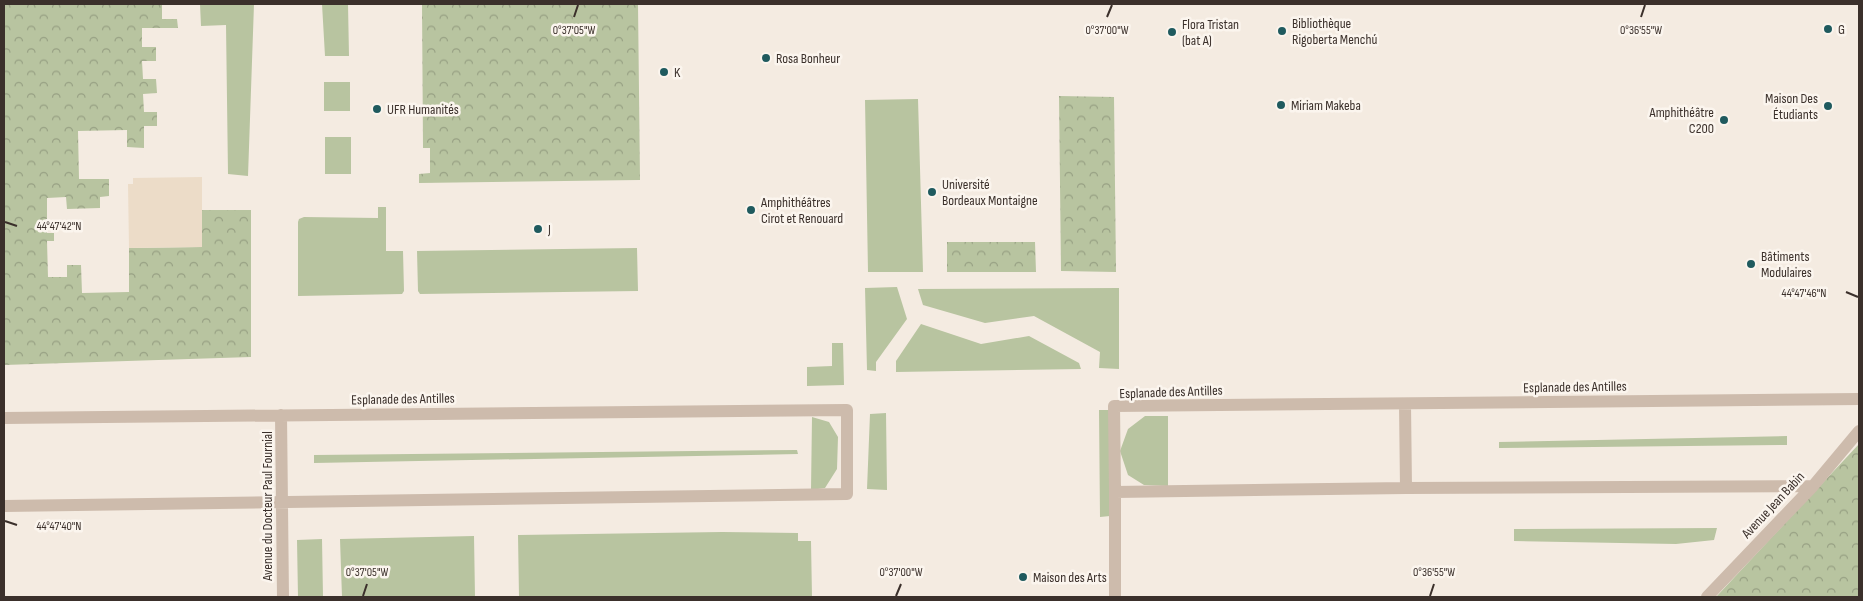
<svg xmlns="http://www.w3.org/2000/svg" width="1863" height="601" viewBox="0 0 1863 601" font-family="'Sofia Sans Condensed',sans-serif">
<defs>
<pattern id="park-crowns" width="20" height="18" patternUnits="userSpaceOnUse" patternTransform="scale(1.25)"><rect width="20" height="18" fill="#b8c4a0"/><path d="M2 6a3 3 0 1 1 6 0M12 15a3 3 0 1 1 6 0" fill="none" stroke="#97a083"/></pattern>
</defs>
<rect width="100%" height="100%" fill="#f4ebe1"/>
<path fill="#b8c4a0" d="M 200,4 L 254,4 L 248,176 L 228,174 L 226,25 L 201,26 Z
M 322,4 L 348,4 L 349,56 L 325,56 Z
M 324,82 L 350,82 L 350,111 L 324,111 Z
M 918,99 L 923,272 L 868,272 L 865,100 Z
M 325,137 L 351,137 L 351,174 L 325,174 Z
M 378,207 L 386,207 L 386,251 L 403,251 L 404,291 L 402,294 L 298,296 L 298,222 L 299,219 L 304,217 L 378,218 Z
M 637,248 L 638,291 L 420,294 L 418,291 L 417,251 Z
M 897,287 L 907,319 L 876,362 L 876,371 L 867,370 L 865,288 Z
M 1119,288 L 1119,369 L 1099,368 L 1100,352 L 1034,316 L 985,323 L 923,305 L 918,289 Z
M 921,324 L 981,344 L 1029,336 L 1079,363 L 1081,369 L 896,372 L 896,361 Z
M 832,343 L 843,343 L 844,385 L 807,386 L 807,367 L 832,366 Z
M 1099,410 L 1109,410 L 1110,516 L 1100,517 Z
M 886,413 L 887,490 L 867,489 L 870,414 Z
M 1145,416 L 1168,416 L 1168,486 L 1144,485 L 1128,475 L 1120,451 L 1128,429 Z
M 812,417 L 829,422 L 838,437 L 837,469 L 825,488 L 811,490 Z
M 1787,436 L 1787,445 L 1499,448 L 1499,442 Z
M 797,450 L 798,454 L 314,463 L 314,455 Z
M 1717,528 L 1714,540 L 1676,544 L 1514,541 L 1514,529 Z
M 722,532 L 798,533 L 798,541 L 811,541 L 812,597 L 519,597 L 518,535 Z
M 474,536 L 475,597 L 342,597 L 340,539 Z
M 322,539 L 323,597 L 298,597 L 297,540 Z"/>
<path fill="url(#park-crowns)" d="M 4,4 L 181,4 L 162,4 L 162,19 L 177,19 L 178,28 L 142,28 L 142,47 L 156,47 L 156,61 L 142,61 L 143,79 L 156,79 L 157,93 L 143,94 L 144,112 L 157,112 L 157,126 L 144,126 L 144,148 L 127,147 L 127,130 L 78,131 L 79,179 L 109,179 L 109,196 L 100,197 L 100,208 L 67,209 L 66,197 L 47,198 L 47,233 L 54,233 L 54,241 L 47,241 L 48,277 L 67,277 L 67,265 L 81,265 L 82,293 L 129,292 L 129,248 L 202,247 L 202,210 L 251,210 L 251,357 L 4,365 Z
M 422,4 L 638,4 L 640,180 L 419,183 L 419,174 L 430,173 L 430,148 L 423,148 Z
M 1059,96 L 1114,97 L 1116,272 L 1061,271 Z
M 947,242 L 1035,242 L 1036,272 L 947,272 Z
M 1859,444 L 1859,597 L 1716,597 Z"/>
<path fill="#ecdcc8" d="M 202,177 L 202,247 L 129,248 L 128,184 L 133,184 L 133,178 Z"/>
<g fill="none" stroke-linecap="round" stroke-linejoin="round">
<path stroke="#cdbbac" stroke-width="12" d="M 1405,404 L 1406,488
M 281,415 L 283,597
M 4,418 L 847,410 L 847,494 L 4,506
M 1813,486 L 1406,488 L 1115,492 L 1114,406 L 1859,399
M 1115,597 L 1115,492
M 1707,597 L 1813,486 L 1859,431"/>
</g>
<path fill="none" stroke="#3b302b" stroke-width="2" d="M 574,17 L 578,5M 1107,17 L 1112,5M 1641,17 L 1645,5M 5,222 L 17,226M 1846,292 L 1858,297M 5,521 L 17,525M 363,596 L 367,584M 896,596 L 901,584M 1430,596 L 1434,584"/>
<g fill="#1f5a5e" stroke="#fbf5ee" stroke-width="2">
<circle cx="1828" cy="29" r="5"/>
<circle cx="1282" cy="31" r="5"/>
<circle cx="1172" cy="32" r="5"/>
<circle cx="766" cy="58" r="5"/>
<circle cx="664" cy="72" r="5"/>
<circle cx="1281" cy="105" r="5"/>
<circle cx="1828" cy="106" r="5"/>
<circle cx="377" cy="109" r="5"/>
<circle cx="1724" cy="120" r="5"/>
<circle cx="932" cy="192" r="5"/>
<circle cx="751" cy="210" r="5"/>
<circle cx="538" cy="229" r="5"/>
<circle cx="1751" cy="264" r="5"/>
<circle cx="1023" cy="577" r="5"/>
</g>
<g text-anchor="middle" dominant-baseline="central" stroke-width="5" stroke-linejoin="round" paint-order="stroke">
<g font-size="14" fill="#3b302b" stroke="#fbf5ee" text-anchor="start">
<text x="1292" y="23">Bibliothèque<tspan x="1292" dy="16">Rigoberta Menchú</tspan></text>
<text x="1182" y="24">Flora Tristan<tspan x="1182" dy="16">(bat A)</tspan></text>
<text x="1838" y="29">G</text>
<text x="776" y="58">Rosa Bonheur</text>
<text x="674" y="72">K</text>
<text x="1818" y="98" text-anchor="end">Maison Des<tspan x="1818" dy="16">Étudiants</tspan></text>
<text x="1291" y="105">Miriam Makeba</text>
<text x="387" y="109">UFR Humanités</text>
<text x="1714" y="112" text-anchor="end">Amphithéâtre<tspan x="1714" dy="16">C200</tspan></text>
<text x="942" y="184">Université<tspan x="942" dy="16">Bordeaux Montaigne</tspan></text>
<text x="761" y="202">Amphithéâtres<tspan x="761" dy="16">Cirot et Renouard</tspan></text>
<text x="548" y="229">J</text>
<text x="1761" y="256">Bâtiments<tspan x="1761" dy="16">Modulaires</tspan></text>
<text x="1033" y="577">Maison des Arts</text>
</g>
<g font-size="14" fill="#3b302b" stroke="#fbf5ee">
<text transform="translate(1575 387) rotate(-1)">Esplanade des Antilles</text>
<text transform="translate(1171 392) rotate(-2)">Esplanade des Antilles</text>
<text transform="translate(403 399) rotate(-1)">Esplanade des Antilles</text>
<text transform="translate(1773 505) rotate(-47)">Avenue Jean Babin</text>
<text transform="translate(267 506) rotate(-90)">Avenue du Docteur Paul Fournial</text>
</g>
</g>
<g font-size="12" text-anchor="middle" fill="#3b302b" stroke="#fbf5ee" stroke-width="5" stroke-linejoin="round" paint-order="stroke">
<text x="574" y="34">0°37'05"W</text>
<text x="1107" y="34">0°37'00"W</text>
<text x="1641" y="34">0°36'55"W</text>
<text x="59" y="230">44°47'42"N</text>
<text x="1804" y="297">44°47'46"N</text>
<text x="59" y="530">44°47'40"N</text>
<text x="367" y="576">0°37'05"W</text>
<text x="901" y="576">0°37'00"W</text>
<text x="1434" y="576">0°36'55"W</text>
</g>
<rect width="1863" height="601" fill="none" stroke="#3b302b" stroke-width="10"/>
</svg>
